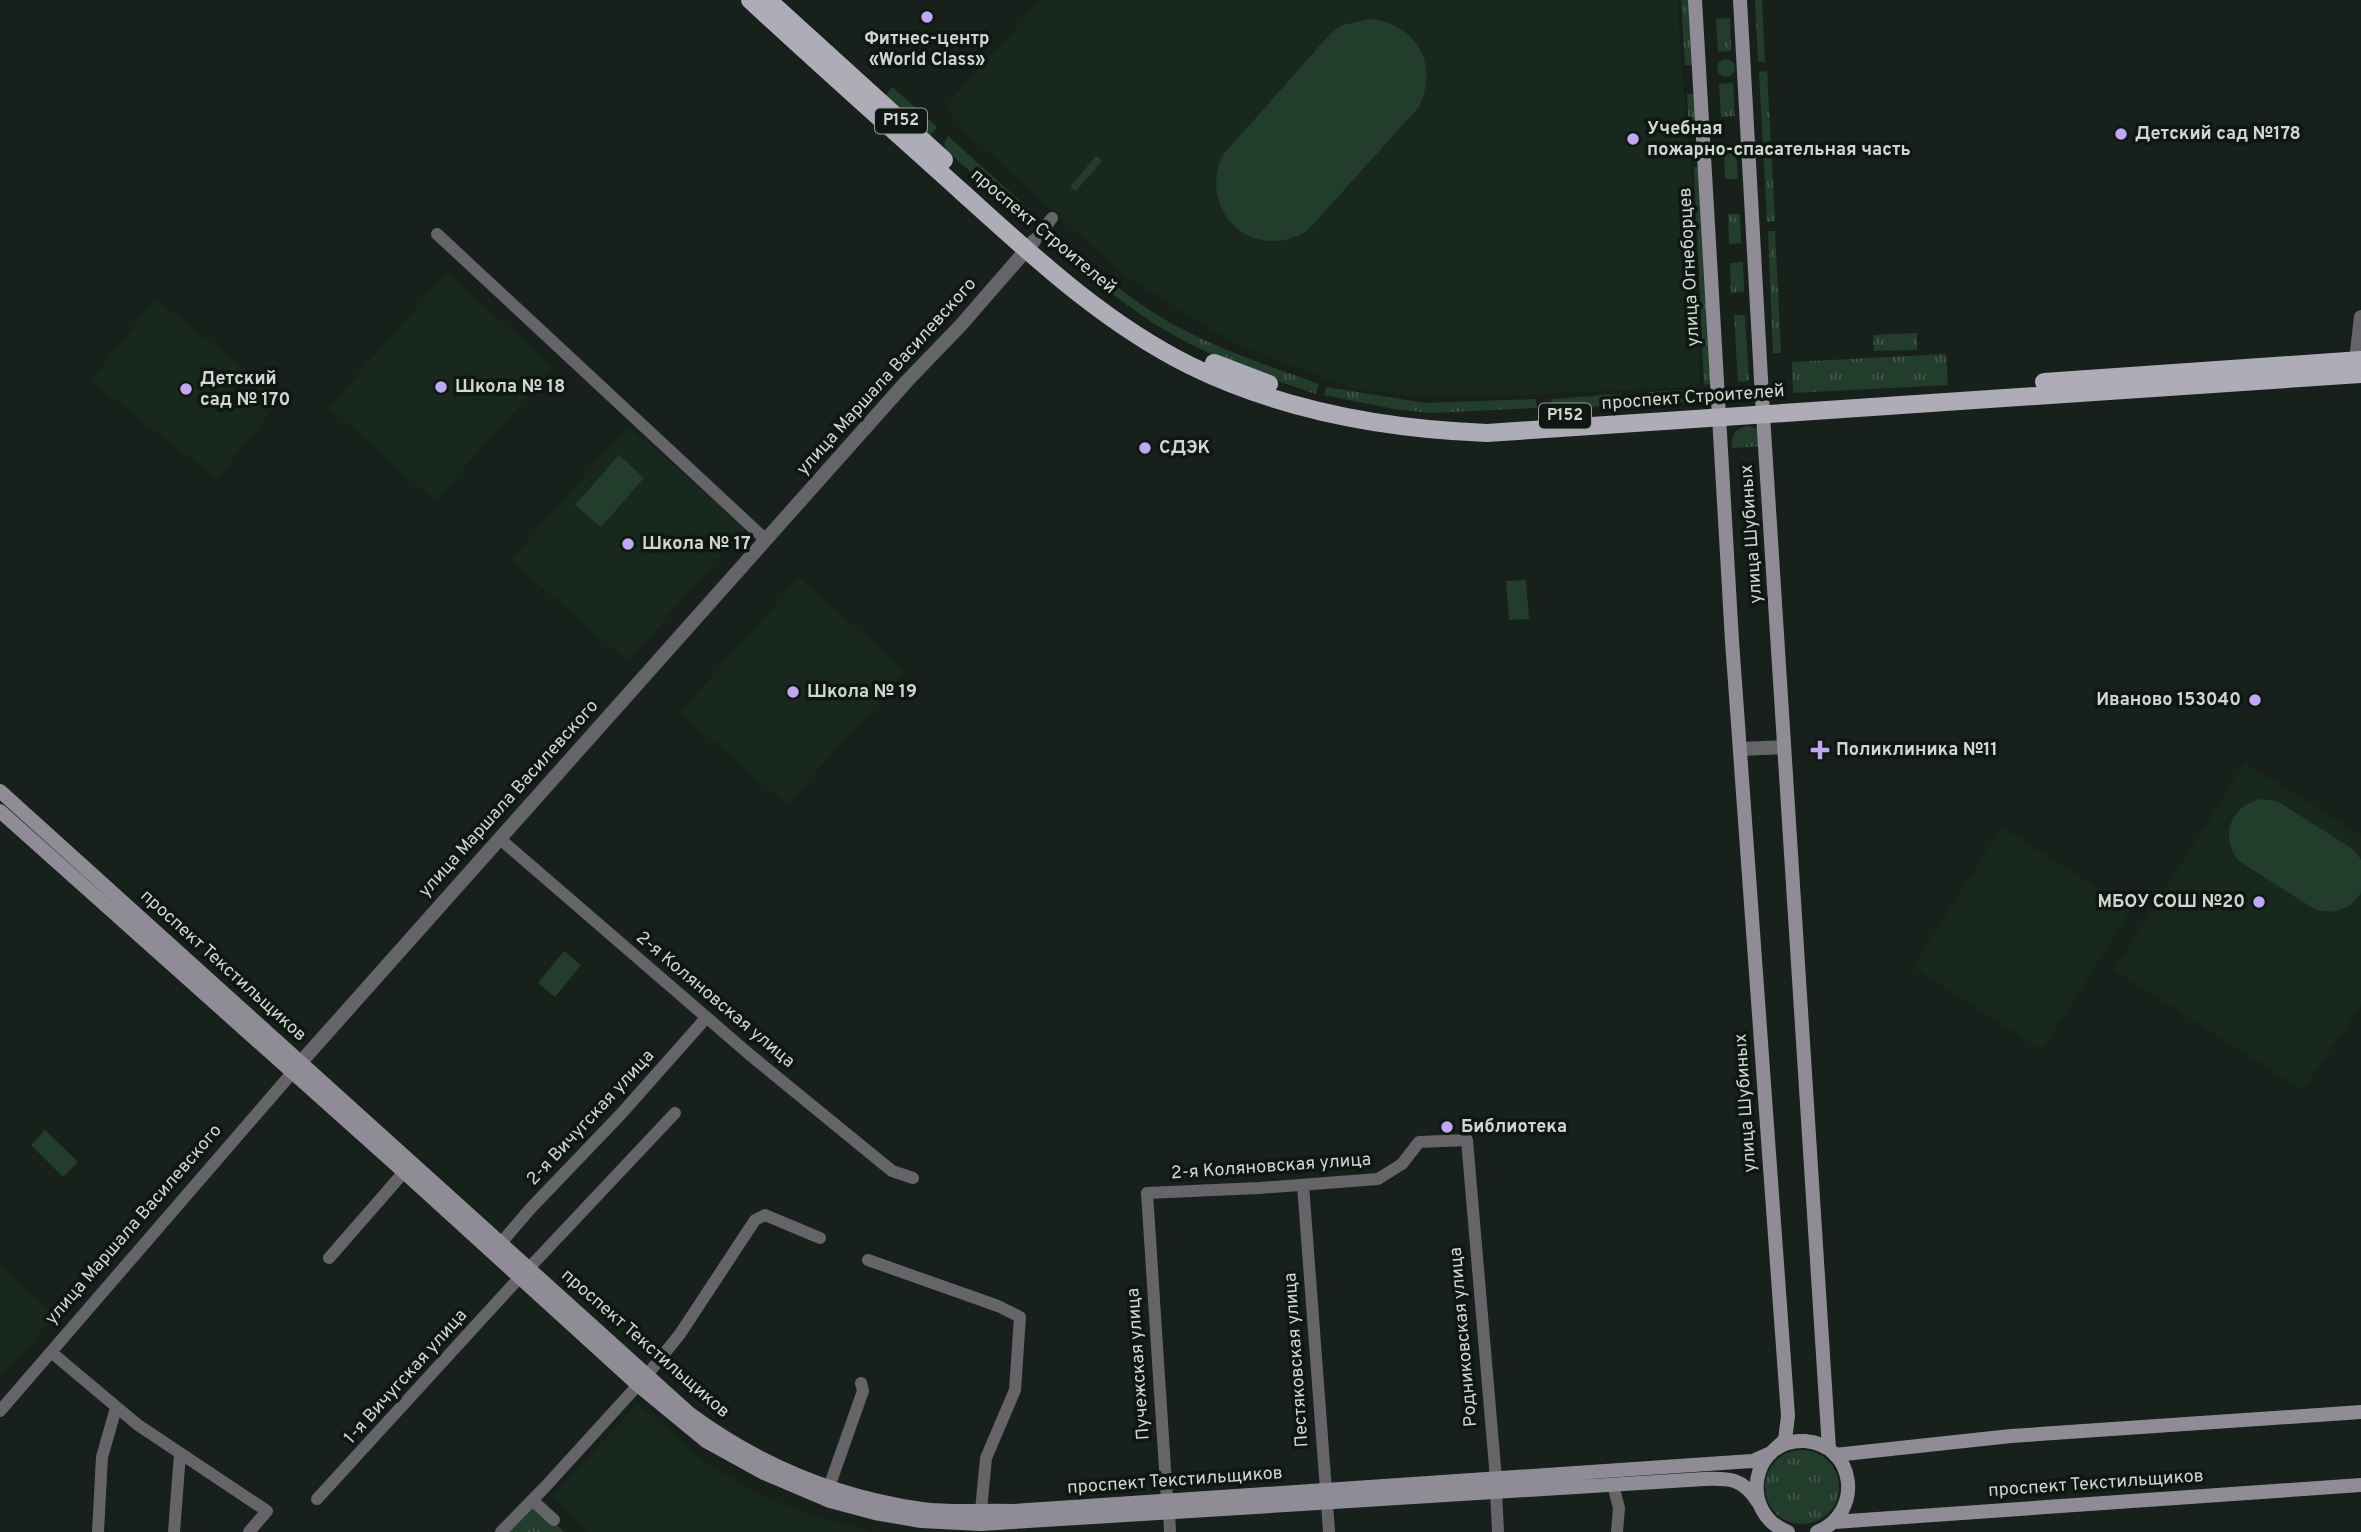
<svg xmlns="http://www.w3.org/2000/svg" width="2361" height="1532" viewBox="0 0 2361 1532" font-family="Overpass,sans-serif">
<defs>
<pattern id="grass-tufts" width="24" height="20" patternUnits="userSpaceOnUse" patternTransform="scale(1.75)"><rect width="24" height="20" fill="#233d2c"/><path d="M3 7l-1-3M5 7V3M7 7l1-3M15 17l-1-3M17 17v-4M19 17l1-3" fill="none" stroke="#42584a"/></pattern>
</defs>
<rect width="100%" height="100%" fill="#17201a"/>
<path fill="#19281e" d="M 1041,0 L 1677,0 L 1688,144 L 1696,211 L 1700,383 L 1695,387 L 1492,396 L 1425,396 L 1357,390 L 1233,343 L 1124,275 L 964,130 L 945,107 Z
M 447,273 L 553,367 L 435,501 L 329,407 Z
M 155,299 L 282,397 L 217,479 L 91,381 Z
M 628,426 L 745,527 L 628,662 L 511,560 Z
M 799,578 L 905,671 L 787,805 L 680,712 Z
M 2245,763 L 2361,835 L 2361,1006 L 2302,1090 L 2114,970 Z
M 2002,827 L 2131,910 L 2042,1050 L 1913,967 Z
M 0,1266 L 55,1315 L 0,1378 Z
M 638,1404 L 701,1459 L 758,1494 L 811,1515 L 876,1532 L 588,1532 L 551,1496 Z"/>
<path fill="url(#grass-tufts)" d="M 1681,0 L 1688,0 L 1692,65 L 1685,65 Z
M 1755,0 L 1762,0 L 1765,62 L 1758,62 Z
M 1730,18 L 1731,51 L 1718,52 L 1716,19 Z
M1717 68a9 9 0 1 1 18 0a9 9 0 1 1-18 0Z
M 1767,71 L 1775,221 L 1767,222 L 1759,72 Z
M 1733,83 L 1735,116 L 1721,117 L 1719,84 Z
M 892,87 L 937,127 L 930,136 L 885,96 Z
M 1687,94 L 1696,94 L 1699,130 L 1689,131 Z
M 948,136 L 1032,212 L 1025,220 L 947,151 L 944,144 Z
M 1736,151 L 1738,179 L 1725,179 L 1724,152 Z
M 1096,156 L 1102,161 L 1076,191 L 1070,187 Z
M 1694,167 L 1702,167 L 1712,384 L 1704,385 Z
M 1728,214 L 1740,214 L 1741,243 L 1729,244 Z
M 1768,231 L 1775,231 L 1781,353 L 1773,353 Z
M 1055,236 C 1083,259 1110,282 1139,303 C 1193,341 1257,362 1319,384 L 1316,394 C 1261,376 1208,356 1158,326 C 1137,313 1117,297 1096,282 C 1082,272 1054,256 1055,236 Z
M 1743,262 L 1744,292 L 1731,293 L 1730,263 Z
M 1734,315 L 1745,315 L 1749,381 L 1738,382 Z
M 1917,333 L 1917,350 L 1874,351 L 1873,335 Z
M 1946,354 L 1948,385 L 1793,393 L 1792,362 Z
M 1326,387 L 1426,403 L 1536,399 L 1537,408 L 1431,413 L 1394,409 L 1324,395 Z
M 1687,390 L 1688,402 L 1649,404 L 1648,392 Z
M 1621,394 L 1622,405 L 1552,409 L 1551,399 Z
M 1748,426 L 1763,431 L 1765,446 L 1732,448 C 1731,435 1735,428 1748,426 Z
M1765 1487a37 37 0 1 1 74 0a37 37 0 1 1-74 0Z
M 532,1500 L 564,1532 L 501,1532 Z"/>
<path fill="#233d2c" d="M 1370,19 C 1418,24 1440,66 1418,108 L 1307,231 C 1253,263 1198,213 1222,156 L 1331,33 L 1343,25 Z
M 619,455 L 644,478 L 601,527 L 575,505 Z
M 1526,580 L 1529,619 L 1509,620 L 1506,581 Z
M 2261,799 L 2277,801 L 2354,850 L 2361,860 L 2361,893 L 2348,907 L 2332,912 L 2316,910 L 2239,861 C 2219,837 2230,806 2261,799 Z
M 564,951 L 581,965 L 555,997 L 538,983 Z
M 45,1130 L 78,1162 L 63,1177 L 31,1145 Z"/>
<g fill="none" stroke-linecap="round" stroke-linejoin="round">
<path stroke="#656469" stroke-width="12" d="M 437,234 L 766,540
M 1034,241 L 1052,218
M 500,839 L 749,1054 L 892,1171 L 913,1178
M 1303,1185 L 1326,1490
M 501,1243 L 530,1209 L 621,1114 L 706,1018
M 329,1258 L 404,1172
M 868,1260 L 998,1306 L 1020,1317 L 1015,1390 L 986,1458 L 981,1510
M 529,1268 L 675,1113
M 51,1352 L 138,1425 L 267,1511 L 249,1532
M 647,1375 L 680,1334 L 755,1220 L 765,1215 L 820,1238
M 0,1411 L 292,1073
M 1613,1485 L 1619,1508 L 1617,1532
M 829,1487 L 863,1391 L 861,1383
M 1496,1492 L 1498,1532
M 317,1499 L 519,1278
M 1167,1499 L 1147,1193 L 1259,1188 L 1378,1179 L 1402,1164 L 1419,1142 L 1467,1140 L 1496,1479
M 532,1500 L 554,1520
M 1327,1503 L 1329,1532
M 1169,1511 L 1170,1532
M 98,1532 L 102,1457 L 116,1408
M 174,1532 L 180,1454
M 501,1532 L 546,1486 L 638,1385"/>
<path stroke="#656469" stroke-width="14" d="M 2355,368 L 2361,317
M 1741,749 L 1784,747
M 293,1071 L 907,381 L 961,325 L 1034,241"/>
<path stroke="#8f8c95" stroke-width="14" d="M 1695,0 L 1732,641 L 1788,1416 L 1785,1440 L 1774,1450
M 1740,0 L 1763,415 L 1829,1449
M 0,791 L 690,1414 C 758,1464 837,1497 922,1509 C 952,1513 983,1510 1014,1511 L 1737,1462 L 1753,1461 L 1771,1453
M 0,811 L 404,1172 L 638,1385 L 706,1441 L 764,1473 L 830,1501 L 875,1513 L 921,1521 L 981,1524 L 1704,1479 C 1729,1478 1743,1478 1758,1502
M 1835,1455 L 2011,1436 L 2361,1412
M 1834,1522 L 2361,1485
M 1788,1532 C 1738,1513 1751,1438 1805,1441 C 1856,1445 1864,1513 1817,1532"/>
<path stroke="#aeacb6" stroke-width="18" d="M 750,0 C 820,65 891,128 962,192 C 1033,256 1103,322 1189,365 C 1282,411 1384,429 1487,433 L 2361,374
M 768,0 L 944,160
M 1214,363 L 1269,384
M 2044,382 L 2361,360"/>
</g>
<g fill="#c0a8f3" stroke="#0e1711" stroke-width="2.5">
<circle cx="927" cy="17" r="7"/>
<circle cx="2121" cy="134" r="7"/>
<circle cx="1633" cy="139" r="7"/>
<circle cx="441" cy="387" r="7"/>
<circle cx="186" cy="389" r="7"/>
<circle cx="1145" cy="448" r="7"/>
<circle cx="628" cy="544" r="7"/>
<circle cx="793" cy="692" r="7"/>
<circle cx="2255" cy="700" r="7"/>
<path d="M1816.5 739.5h7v7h7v7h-7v7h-7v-7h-7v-7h7z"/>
<circle cx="2259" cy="902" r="7"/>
<circle cx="1447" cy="1127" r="7"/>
</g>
<g text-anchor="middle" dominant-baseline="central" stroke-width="7" stroke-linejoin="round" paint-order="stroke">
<g fill="#0e1711" stroke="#969d98" stroke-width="2">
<rect x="875" y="108.5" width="52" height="25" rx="5"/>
<rect x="1539" y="403.5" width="52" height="25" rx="5"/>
</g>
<g font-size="16" font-weight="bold" fill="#d0d6d2">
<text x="901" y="121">Р152</text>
<text x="1565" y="416">Р152</text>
</g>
<g font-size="18" font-weight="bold" fill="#d0d6d2" stroke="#0e1711" text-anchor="start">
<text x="927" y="39" text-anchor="middle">Фитнес-центр<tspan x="927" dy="21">«World Class»</tspan></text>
<text x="1647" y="129">Учебная<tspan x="1647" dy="21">пожарно-спасательная часть</tspan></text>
<text x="2135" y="134">Детский сад №178</text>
<text x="200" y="379">Детский<tspan x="200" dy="21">сад № 170</tspan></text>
<text x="455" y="387">Школа № 18</text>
<text x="1159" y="448">СДЭК</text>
<text x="642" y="544">Школа № 17</text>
<text x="807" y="692">Школа № 19</text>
<text x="2241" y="700" text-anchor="end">Иваново 153040</text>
<text x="1836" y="750">Поликлиника №11</text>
<text x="2245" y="902" text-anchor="end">МБОУ СОШ №20</text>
<text x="1461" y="1127">Библиотека</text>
</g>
<g font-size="18" fill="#d0d6d2" stroke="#0e1711">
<text transform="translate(1043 232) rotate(40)">проспект Строителей</text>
<text transform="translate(1690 267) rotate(-93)">улица Огнеборцев</text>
<text transform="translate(887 377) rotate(-48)">улица Маршала Василевского</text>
<text transform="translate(1693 398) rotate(-4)">проспект Строителей</text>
<text transform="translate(1752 534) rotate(-94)">улица Шубиных</text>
<text transform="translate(509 799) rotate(-48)">улица Маршала Василевского</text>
<text transform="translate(223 966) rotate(42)">проспект Текстильщиков</text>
<text transform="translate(715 1000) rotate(40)">2-я Коляновская улица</text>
<text transform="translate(1746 1103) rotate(-94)">улица Шубиных</text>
<text transform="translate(591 1118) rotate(-47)">2-я Вичугская улица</text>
<text transform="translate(1271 1167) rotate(-4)">2-я Коляновская улица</text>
<text transform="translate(134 1225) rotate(-49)">улица Маршала Василевского</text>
<text transform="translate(1464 1337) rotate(-95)">Родниковская улица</text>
<text transform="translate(645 1344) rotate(41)">проспект Текстильщиков</text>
<text transform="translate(1297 1360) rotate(-94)">Пестяковская улица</text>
<text transform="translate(1139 1364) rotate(-94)">Пучежская улица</text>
<text transform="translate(406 1377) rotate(-48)">1-я Вичугская улица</text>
<text transform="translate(1175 1481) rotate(-4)">проспект Текстильщиков</text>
<text transform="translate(2096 1484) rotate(-4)">проспект Текстильщиков</text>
</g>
</g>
</svg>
